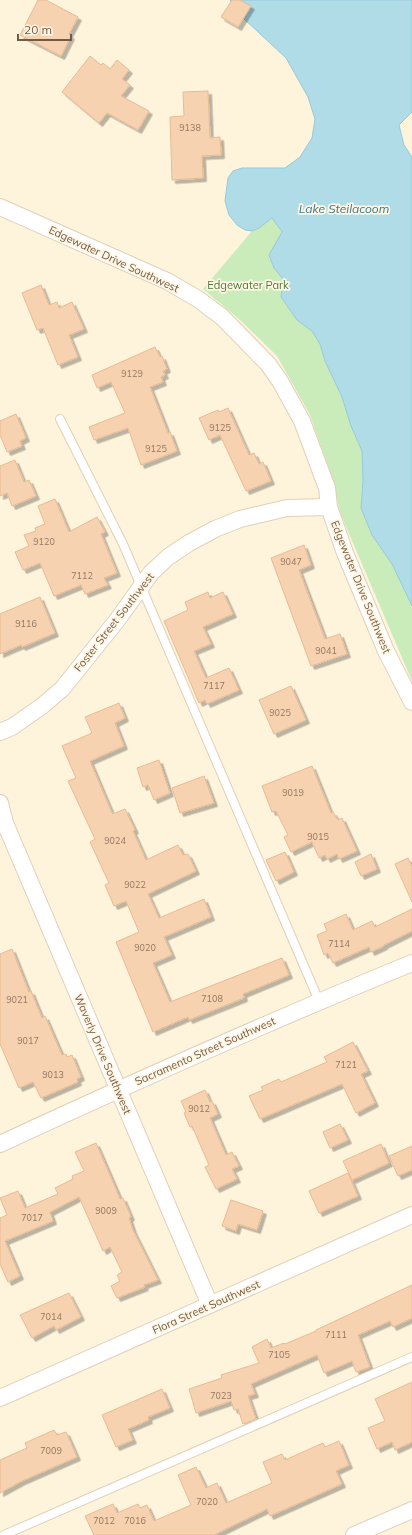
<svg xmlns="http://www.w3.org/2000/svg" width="412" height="1535" viewBox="0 0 412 1535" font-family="Mulish,sans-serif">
<defs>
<filter id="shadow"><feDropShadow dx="3.5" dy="3.5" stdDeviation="0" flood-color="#0004"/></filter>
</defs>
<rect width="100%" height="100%" fill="#fef4dc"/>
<path fill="#caecba" d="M 272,218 L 282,233 L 269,255 L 274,268 L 283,279 L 281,297 L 297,320 L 312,331 L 320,344 L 325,361 L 342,397 L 351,426 L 362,451 L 363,481 L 361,508 L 372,535 L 392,564 L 412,606 L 412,681 L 347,529 L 340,512 L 332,477 L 310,415 L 277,356 L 240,320 L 203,289 L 252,231 L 259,228 Z"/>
<path fill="#b0dce8" stroke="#95cadb" d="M 230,0 L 412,0 L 412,112 L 399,125 L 404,145 L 412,157 L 412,606 L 392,564 L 372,535 L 361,508 L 363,481 L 362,451 L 351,426 L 342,397 L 325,361 L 320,344 L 312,331 L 297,320 L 281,297 L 283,279 L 274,268 L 269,255 L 282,232 L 272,218 L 259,228 L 252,231 L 245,230 L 237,225 L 229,215 L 225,201 L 228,178 L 233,171 L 242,168 L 285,168 L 300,157 L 312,138 L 315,119 L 308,97 L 286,58 L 243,18 Z"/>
<path fill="#f6d2b1" stroke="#e9ba91" filter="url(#shadow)" d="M 38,0 L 46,0 L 78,17 L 69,34 L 71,36 L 61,56 L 20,35 Z
M 232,0 L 240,0 L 251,6 L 238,27 L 221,17 Z
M 90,56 L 101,65 L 103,63 L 110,69 L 117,60 L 129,70 L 122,79 L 130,85 L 121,96 L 149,111 L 138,130 L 107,113 L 99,123 L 62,92 Z
M 208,91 L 210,138 L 220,137 L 221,155 L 202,156 L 203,178 L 172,180 L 170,117 L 184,116 L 183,92 Z
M 41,285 L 49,305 L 57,302 L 59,308 L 72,302 L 84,329 L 69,335 L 78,357 L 58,365 L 43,328 L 37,330 L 22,293 Z
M 155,347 L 160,357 L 162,356 L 167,369 L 163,371 L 165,375 L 161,377 L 163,382 L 150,387 L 168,433 L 170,432 L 177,451 L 141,465 L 128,428 L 94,440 L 89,427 L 125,413 L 111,382 L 97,388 L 92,375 Z
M 228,408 L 249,455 L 254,453 L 259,464 L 263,462 L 271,481 L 246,491 L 220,435 L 209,440 L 199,418 L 218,410 L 219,412 Z
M 16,414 L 26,438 L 20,441 L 22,446 L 7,452 L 0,435 L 0,421 Z
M 15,460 L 24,482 L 29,480 L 36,496 L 12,506 L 7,493 L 0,496 L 0,466 Z
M 55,499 L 69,532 L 97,517 L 105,532 L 101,534 L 117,573 L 104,578 L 108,585 L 85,594 L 81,585 L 54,596 L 40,563 L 23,570 L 15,552 L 29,546 L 24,535 L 36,531 L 35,528 L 45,524 L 38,506 Z
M 304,545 L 311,565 L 299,570 L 325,639 L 340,634 L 347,654 L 311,666 L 271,558 Z
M 208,592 L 210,598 L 223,592 L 233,614 L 203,627 L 211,644 L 194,651 L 206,678 L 229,668 L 239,690 L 207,704 L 205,700 L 199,703 L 164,621 L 188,610 L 185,602 Z
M 40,597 L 55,633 L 22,647 L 21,645 L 0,654 L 0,614 Z
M 291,686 L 306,720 L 274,734 L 259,700 Z
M 119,703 L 125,718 L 115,723 L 124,746 L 90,761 L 112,813 L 113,814 L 125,809 L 135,830 L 133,831 L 146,860 L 178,845 L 183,855 L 188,854 L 196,871 L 148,894 L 159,918 L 204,899 L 211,917 L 164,937 L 172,955 L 153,963 L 170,1002 L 282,958 L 289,975 L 243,994 L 244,998 L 189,1020 L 188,1017 L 153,1032 L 116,942 L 139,932 L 126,901 L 114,906 L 105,885 L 109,883 L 90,842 L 95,839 L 68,781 L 76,778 L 62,746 L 92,733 L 85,717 Z
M 159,760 L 170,793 L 154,800 L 148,785 L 143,787 L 137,768 Z
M 312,766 L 331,813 L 333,812 L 338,820 L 342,818 L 357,851 L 339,859 L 337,854 L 327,859 L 325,855 L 319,858 L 312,842 L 291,852 L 284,837 L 288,835 L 276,811 L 272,812 L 262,786 Z
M 204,776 L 214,803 L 180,813 L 172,788 Z
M 285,852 L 294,872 L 276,881 L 266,860 Z
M 371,854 L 377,869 L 361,876 L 355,862 Z
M 408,858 L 412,867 L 412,902 L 395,864 Z
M 412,909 L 412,931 L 384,945 L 384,946 L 371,952 L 369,947 L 333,963 L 328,953 L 324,955 L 317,935 L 327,931 L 324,924 L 346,914 L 353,930 L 372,921 L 375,927 Z
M 12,949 L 29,992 L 31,991 L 42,1018 L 45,1016 L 62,1055 L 66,1054 L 67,1057 L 72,1055 L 81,1077 L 77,1079 L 78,1082 L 41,1098 L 33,1082 L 19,1088 L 0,1044 L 0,954 Z
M 353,1042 L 368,1071 L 361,1074 L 375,1103 L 356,1113 L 342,1084 L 260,1119 L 249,1096 L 263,1090 L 261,1087 L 279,1079 L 281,1082 L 327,1062 L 324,1057 Z
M 205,1090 L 210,1102 L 212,1101 L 218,1114 L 210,1118 L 226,1155 L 232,1152 L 239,1166 L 232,1169 L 237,1179 L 216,1189 L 205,1167 L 209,1165 L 192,1126 L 190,1127 L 184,1113 L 186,1112 L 181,1101 Z
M 340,1124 L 348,1140 L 330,1148 L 323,1132 Z
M 96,1143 L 116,1189 L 120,1199 L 123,1198 L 131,1217 L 129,1218 L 133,1230 L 158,1280 L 144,1285 L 145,1287 L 117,1298 L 111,1286 L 120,1281 L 117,1275 L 122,1272 L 110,1247 L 103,1251 L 79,1197 L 50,1212 L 53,1221 L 5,1241 L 20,1276 L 8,1282 L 0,1264 L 0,1218 L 7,1215 L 0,1198 L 18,1191 L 25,1208 L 58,1194 L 55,1188 L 73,1179 L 72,1176 L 84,1171 L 75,1152 Z
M 381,1144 L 389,1163 L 352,1180 L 343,1161 Z
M 412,1146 L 412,1170 L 398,1176 L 389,1156 Z
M 348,1173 L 358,1196 L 319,1213 L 309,1191 Z
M 231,1200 L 263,1211 L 257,1230 L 238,1224 L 236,1231 L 222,1226 Z
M 412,1285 L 412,1318 L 393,1327 L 390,1321 L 358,1335 L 370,1367 L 356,1372 L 352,1361 L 324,1373 L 317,1355 L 251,1384 L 255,1394 L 248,1396 L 256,1419 L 243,1424 L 238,1409 L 234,1410 L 231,1401 L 196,1413 L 189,1389 L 222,1378 L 221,1375 L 259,1363 L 252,1347 L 267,1339 L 271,1348 L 284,1343 L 285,1344 L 316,1331 L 316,1330 Z
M 69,1293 L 81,1317 L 56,1330 L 54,1326 L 32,1338 L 20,1315 Z
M 412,1382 L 412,1442 L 395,1450 L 392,1442 L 377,1449 L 368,1428 L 385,1421 L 375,1399 Z
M 162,1389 L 170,1408 L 148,1417 L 149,1420 L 128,1429 L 133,1440 L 116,1447 L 102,1415 Z
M 54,1430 L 57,1435 L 66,1432 L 77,1457 L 22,1481 L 0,1493 L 0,1460 L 27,1448 L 25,1443 Z
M 339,1441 L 349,1465 L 336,1471 L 342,1484 L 270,1516 L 267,1509 L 214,1535 L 94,1535 L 85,1516 L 113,1504 L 117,1513 L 138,1504 L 140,1508 L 147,1505 L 154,1521 L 191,1505 L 178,1475 L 196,1467 L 206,1488 L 217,1483 L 226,1503 L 272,1483 L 263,1462 L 282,1454 L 285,1460 L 323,1443 L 325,1447 Z"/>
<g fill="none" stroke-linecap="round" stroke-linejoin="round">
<defs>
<path id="lane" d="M 60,419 L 123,544 L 319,1001
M 4,1535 L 412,1357"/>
<path id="street" d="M 0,207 L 167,281 L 198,299 L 222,317 L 268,364 L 280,381 L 302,421 L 327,488 L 329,507 L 345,553 L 386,651 L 412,702
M 0,732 L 12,727 L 42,706 L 62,689 L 118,619 L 151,573 L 168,557 L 189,543 L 215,529 L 240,519 L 287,508 L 329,507
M 0,803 L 5,823 L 210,1305
M 0,1144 C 136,1081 273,1020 412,963
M 0,1398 L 412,1215
M 354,1535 L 412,1510"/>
</defs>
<use href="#lane" stroke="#e2cfb8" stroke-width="10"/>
<use href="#street" stroke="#e2cfb8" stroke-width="18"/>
<use href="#lane" stroke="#fff" stroke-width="8"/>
<use href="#street" stroke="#fff" stroke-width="16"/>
</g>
<g text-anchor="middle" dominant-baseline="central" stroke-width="3.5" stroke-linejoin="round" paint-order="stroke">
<g font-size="9" fill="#94775f">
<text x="190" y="127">9138</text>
<text x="132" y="373">9129</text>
<text x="220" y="427">9125</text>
<text x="156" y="448">9125</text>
<text x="44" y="541">9120</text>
<text x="291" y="561">9047</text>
<text x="82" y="575">7112</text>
<text x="26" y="623">9116</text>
<text x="326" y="650">9041</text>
<text x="214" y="685">7117</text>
<text x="280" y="712">9025</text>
<text x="293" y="792">9019</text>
<text x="318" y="836">9015</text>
<text x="115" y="840">9024</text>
<text x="135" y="884">9022</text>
<text x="339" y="943">7114</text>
<text x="145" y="947">9020</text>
<text x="212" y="998">7108</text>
<text x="17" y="999">9021</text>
<text x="28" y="1040">9017</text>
<text x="346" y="1064">7121</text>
<text x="53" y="1074">9013</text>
<text x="199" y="1108">9012</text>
<text x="106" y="1210">9009</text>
<text x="32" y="1217">7017</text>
<text x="51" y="1316">7014</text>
<text x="336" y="1334">7111</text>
<text x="279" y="1354">7105</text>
<text x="221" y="1395">7023</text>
<text x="51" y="1450">7009</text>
<text x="207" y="1501">7020</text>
<text x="104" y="1520">7012</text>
<text x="135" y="1520">7016</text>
</g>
<g font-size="11" fill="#745944" stroke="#fff7e4">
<text transform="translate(114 259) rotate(25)">Edgewater Drive Southwest</text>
<text transform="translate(361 587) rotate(68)">Edgewater Drive Southwest</text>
<text transform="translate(114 622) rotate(-52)">Foster Street Southwest</text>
<text transform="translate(205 1051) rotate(-24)">Sacramento Street Southwest</text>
<text transform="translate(103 1054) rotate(67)">Waverly Drive Southwest</text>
<text transform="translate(206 1307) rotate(-24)">Flora Street Southwest</text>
</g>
<g font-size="11" fill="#497c3a" stroke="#fff7e4">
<text x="248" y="285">Edgewater Park</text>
</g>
<g font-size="12" font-style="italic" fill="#3c778b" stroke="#fff7e4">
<text x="344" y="208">Lake Steilacoom</text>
</g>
</g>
<path d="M18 34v6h53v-6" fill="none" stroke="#745944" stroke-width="2"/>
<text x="24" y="34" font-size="12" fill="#745944" stroke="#fff7e4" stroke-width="3" paint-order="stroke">20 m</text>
</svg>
